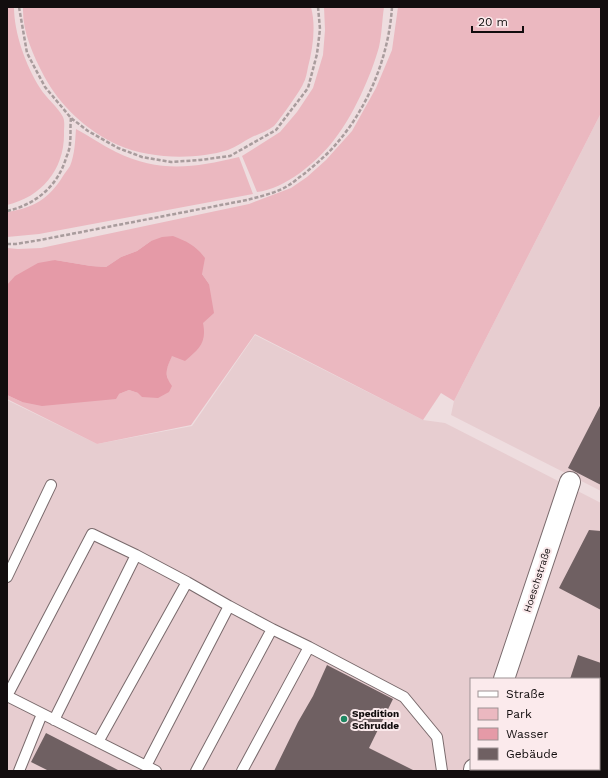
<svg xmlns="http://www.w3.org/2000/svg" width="608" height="778" viewBox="0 0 608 778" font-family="'Work Sans',sans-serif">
<rect width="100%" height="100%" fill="#eedddf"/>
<path fill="#e7cdd0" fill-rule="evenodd" d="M 601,113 L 601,491 L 451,415 L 454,401 Z
M 255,335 L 423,420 L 445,423 L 601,503 L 601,771 L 7,771 L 7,400 L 97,444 L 192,426 ZM 471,679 L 599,679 L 599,769 L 471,769 Z"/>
<path fill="#ebb8c0" d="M 7,7 L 14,7 C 14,33 26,66 40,88 C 46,98 58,107 63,117 C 65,121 64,128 64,132 C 65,169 42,197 7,205 Z
M 23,7 L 311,7 C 316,26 313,48 308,67 C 307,72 306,79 303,84 C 301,90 278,122 274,126 C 268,131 259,134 252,137 C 244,141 236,147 228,150 C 195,160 150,159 118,145 C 87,131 60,106 44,76 C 33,55 22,31 23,7 Z
M 324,7 L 384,7 C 382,20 382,34 379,47 C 371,76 353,116 334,140 C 317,162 285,189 257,192 L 242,156 L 280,132 L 297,112 L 313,88 L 323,55 L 325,30 Z
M 398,7 L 601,7 L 601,113 L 454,401 L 441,393 L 423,420 L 255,334 L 191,425 L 97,444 L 7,399 L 7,395 L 22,402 L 119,394 L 129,390 L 138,393 L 168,381 L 166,370 L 172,355 L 203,323 L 209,284 L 202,274 L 151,241 L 137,251 L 121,257 L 106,267 L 91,266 L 55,260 L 7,285 L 7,248 L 18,249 L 41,248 L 249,204 L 291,188 L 307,177 L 326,160 L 352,131 L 376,88 L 392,50 Z
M 76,129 C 89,136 102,145 116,152 C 160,173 193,168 239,157 L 253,194 L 39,234 L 7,237 L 7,212 C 33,208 49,199 63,176 C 65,173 68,169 70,166 C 75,154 75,141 76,129 Z"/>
<path fill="#e59aa7" d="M 173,236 C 188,242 195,245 205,258 L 202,274 L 209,284 L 214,313 L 203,323 C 207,343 199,349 185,361 L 172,356 C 167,368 163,374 172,386 L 169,392 L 158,398 L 142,397 L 138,393 L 129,390 L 119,394 L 116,399 L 42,406 L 22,402 L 7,395 L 7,285 L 15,276 L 38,263 L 55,260 L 91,266 L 106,267 L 121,257 L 137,251 L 151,241 L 162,237 Z"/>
<path fill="#6f6062" d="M 601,404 L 601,485 L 568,468 Z
M 589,530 L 601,531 L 601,610 L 559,588 Z
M 578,655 L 601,663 L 601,679 L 570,679 Z
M 327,665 L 393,699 L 369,748 L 415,771 L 274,771 L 298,722 L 313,696 Z
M 46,733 L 120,771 L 49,771 L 31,762 Z"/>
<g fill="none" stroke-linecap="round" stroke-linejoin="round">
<defs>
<path id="lane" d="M 7,577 L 51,485
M 7,696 L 92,534 L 136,555
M 7,696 L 156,771
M 54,720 L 136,555 L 187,582
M 98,742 L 187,582 L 229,606
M 146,766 L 229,606 L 272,629
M 19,771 L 42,714
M 196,771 L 272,629 L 309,647
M 242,771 L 309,647 L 404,697 L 437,737 L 442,771"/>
<path id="street" d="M 504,679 L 570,482
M 474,771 L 474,769"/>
</defs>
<use href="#lane" stroke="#796a6c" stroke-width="12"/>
<use href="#street" stroke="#796a6c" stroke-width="22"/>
<path stroke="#a99c9d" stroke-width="2.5" stroke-dasharray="4 2" stroke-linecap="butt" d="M 19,7 L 27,53 L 45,87 L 71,118 L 88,131 L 118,148 L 142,157 L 171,162 L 200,160 L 230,156 L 276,130 L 308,88 L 317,54 L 320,29 L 318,7
M 7,211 C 35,205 58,186 66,158 C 68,153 70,148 70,143 C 71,135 70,126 71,118
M 7,244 L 16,244 L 40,240 L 247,200 C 261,196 277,193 289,185 C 294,182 299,177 304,174 C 316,164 328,154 337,143 C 369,106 389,55 392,7"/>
<use href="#lane" stroke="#fff" stroke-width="10"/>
<use href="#street" stroke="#fff" stroke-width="20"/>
</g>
<circle fill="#1e8661" stroke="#fbeaec" stroke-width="1.5" cx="344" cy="719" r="4"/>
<g text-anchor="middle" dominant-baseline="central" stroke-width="4" stroke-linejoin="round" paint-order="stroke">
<g font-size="10" fill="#120d0e" stroke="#fbeaec">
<text transform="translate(537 580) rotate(-72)">Hoeschstraße</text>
</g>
<g font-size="10" font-weight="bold" fill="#120d0e" stroke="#fbeaec" text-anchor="start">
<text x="352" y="713">Spedition<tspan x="352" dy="12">Schrudde</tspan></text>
</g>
</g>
<rect width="608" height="778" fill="none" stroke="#120d0e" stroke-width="16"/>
<rect x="470" y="678" width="130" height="92" fill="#fbeaec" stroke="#9e9293"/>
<rect x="478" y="691" width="20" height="6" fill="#ffffff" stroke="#9e9293"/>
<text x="506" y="698" font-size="12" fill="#120d0e">Straße</text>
<rect x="478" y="708" width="20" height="12" fill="#ebb8c0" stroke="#9e9293"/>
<text x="506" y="718" font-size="12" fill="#120d0e">Park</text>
<rect x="478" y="728" width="20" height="12" fill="#e59aa7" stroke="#9e9293"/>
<text x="506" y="738" font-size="12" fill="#120d0e">Wasser</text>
<rect x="478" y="748" width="20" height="12" fill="#6f6062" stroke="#9e9293"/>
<text x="506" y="758" font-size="12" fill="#120d0e">Gebäude</text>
<path d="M472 26v6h51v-6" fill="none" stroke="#120d0e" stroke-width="2"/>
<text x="478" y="26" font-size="12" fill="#120d0e" stroke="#fbeaec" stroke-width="3" paint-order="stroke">20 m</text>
</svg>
